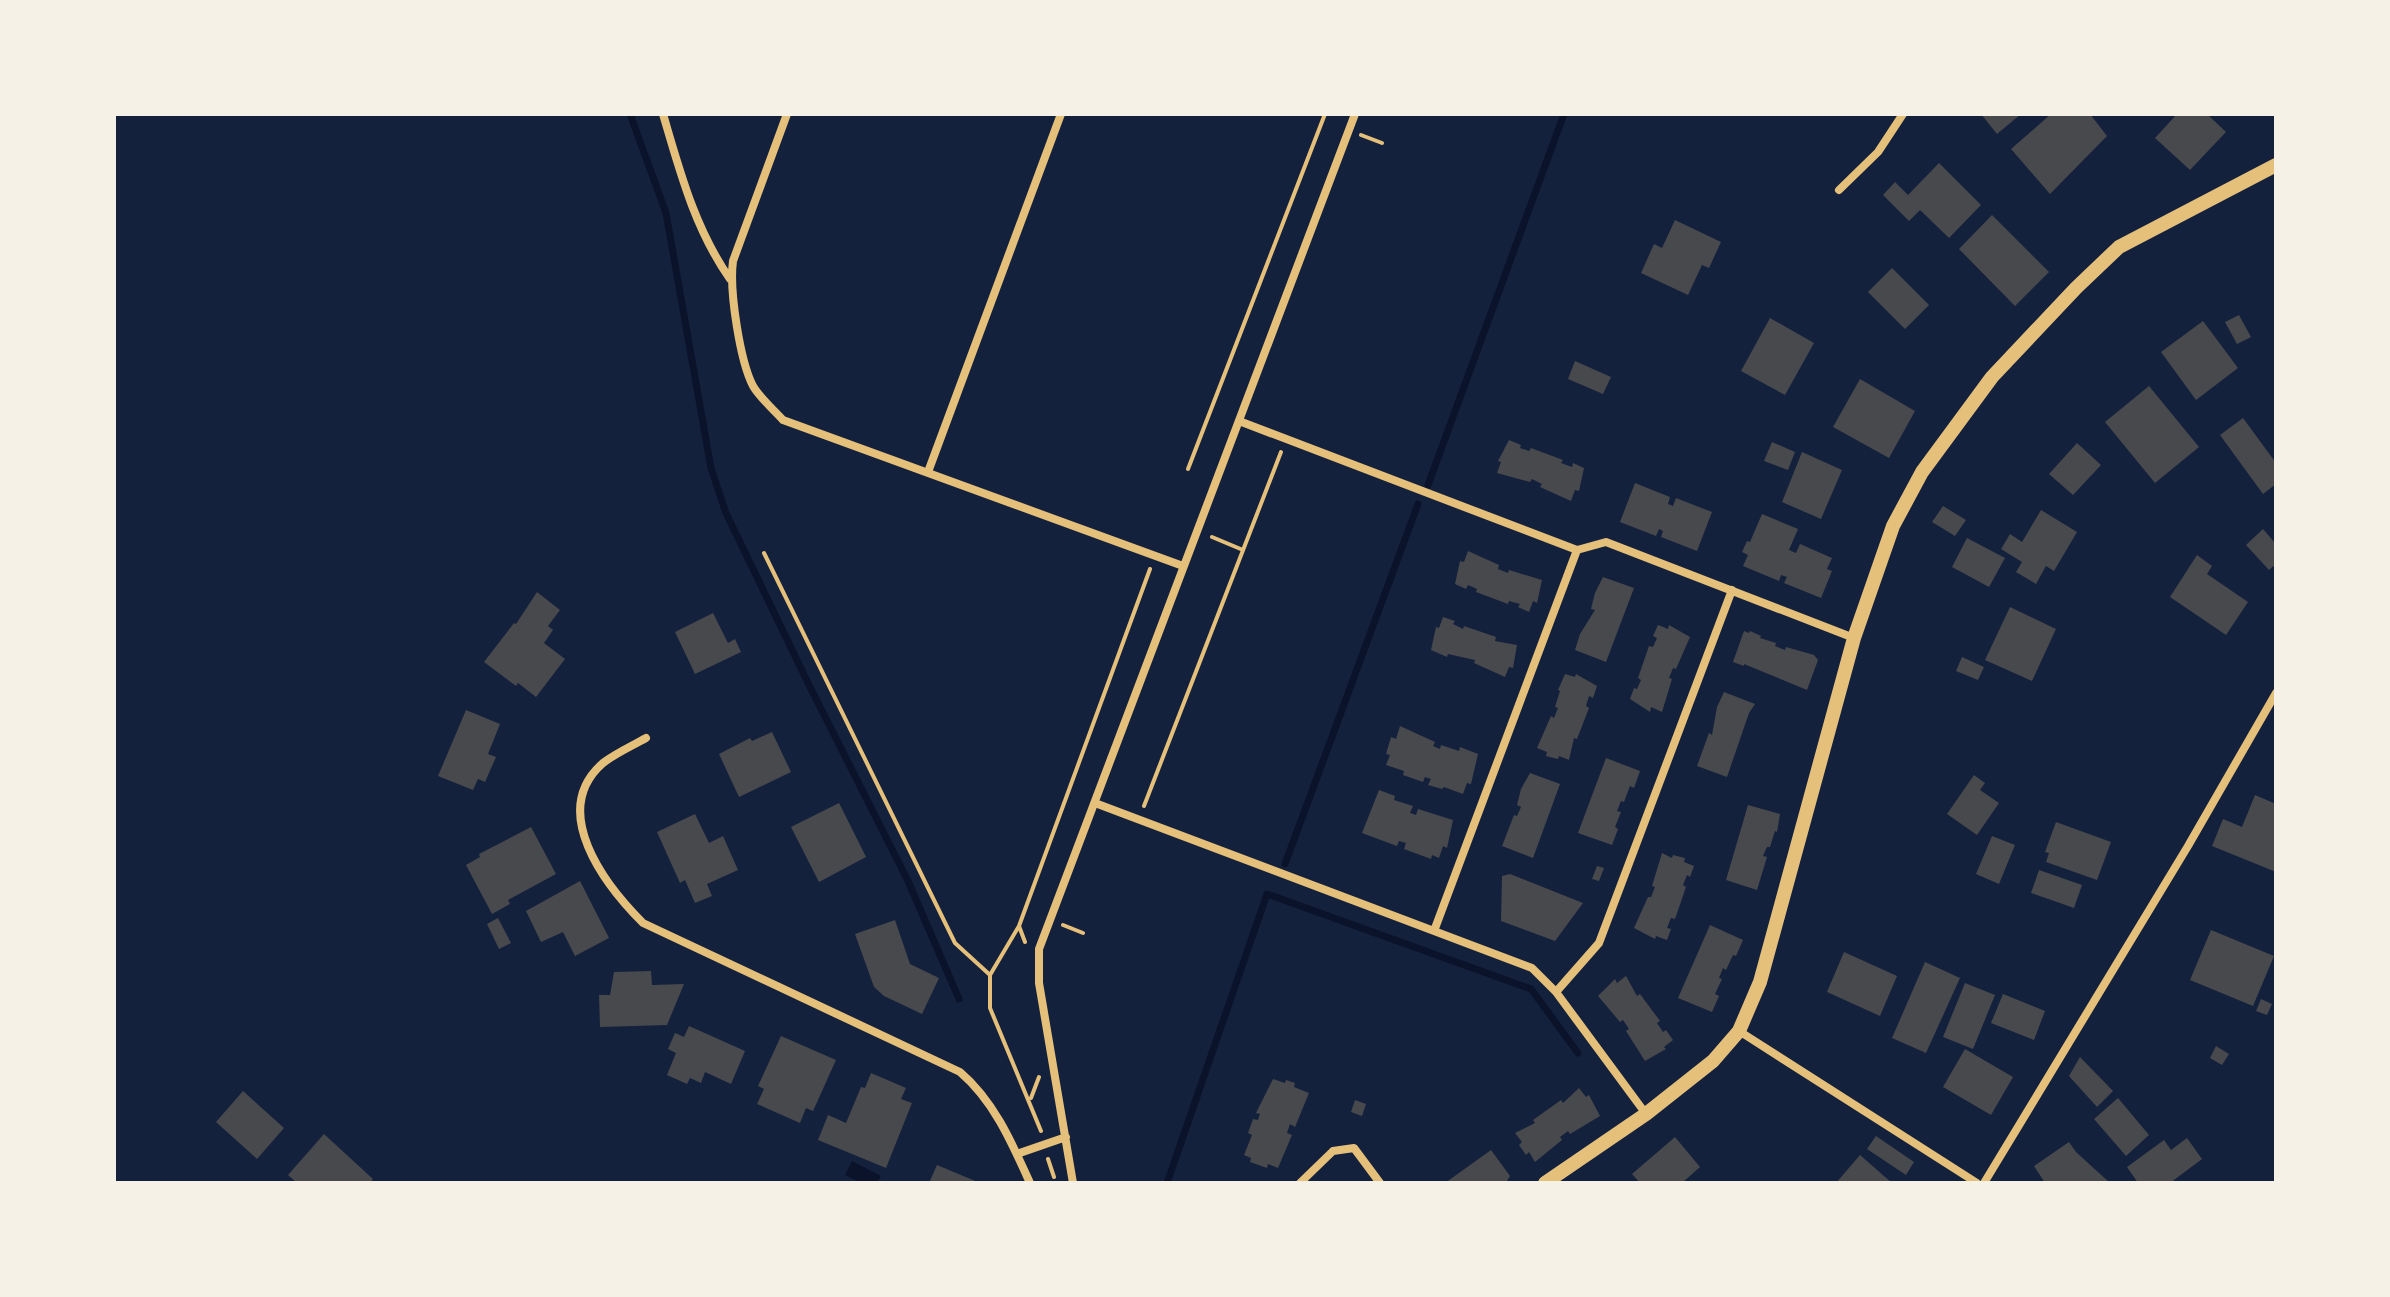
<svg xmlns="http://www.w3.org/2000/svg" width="2390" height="1297" viewBox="0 0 2390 1297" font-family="'Zilla Slab',serif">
<rect width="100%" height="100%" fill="#14213d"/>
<path fill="#0b132b" d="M 852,1161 L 881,1176 L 877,1183 L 861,1183 L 845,1175 Z"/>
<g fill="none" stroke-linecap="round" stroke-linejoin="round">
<path stroke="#0b132b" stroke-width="7" d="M 630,114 L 666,213 L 711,468 L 726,513 L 808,683 L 908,881 L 959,999
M 1428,485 L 1564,114
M 1285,864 L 1418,504
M 1167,1183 L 1267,894 L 1531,989 L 1578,1053"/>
</g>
<path fill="#48494c" d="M 1981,114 L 2021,114 L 1997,134 Z
M 2051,114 L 2090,114 L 2107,136 L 2050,194 L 2011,149 Z
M 2177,114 L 2207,114 L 2226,132 L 2190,170 L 2155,138 Z
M 1939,163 L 1981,205 L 1949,238 L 1920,210 L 1909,221 L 1883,195 L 1895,182 L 1908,195 Z
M 1992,215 L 2049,272 L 2015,306 L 1959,249 Z
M 1675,220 L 1721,242 L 1709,268 L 1702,265 L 1688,295 L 1641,273 L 1654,244 L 1662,248 Z
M 1892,268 L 1929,305 L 1905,329 L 1868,292 Z
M 2239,315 L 2251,337 L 2237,344 L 2225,322 Z
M 1770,318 L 1814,343 L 1785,395 L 1741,371 Z
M 2203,321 L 2238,368 L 2196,400 L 2161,352 Z
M 1575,361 L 1611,377 L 1603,394 L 1568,379 Z
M 1860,379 L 1915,411 L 1889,458 L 1833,427 Z
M 2149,386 L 2199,447 L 2155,483 L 2105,422 Z
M 2243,418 L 2276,463 L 2276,484 L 2263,494 L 2220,435 Z
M 1509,440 L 1521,445 L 1520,448 L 1529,451 L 1531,448 L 1563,460 L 1561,463 L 1572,467 L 1573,463 L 1584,468 L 1579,491 L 1575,490 L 1571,501 L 1540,487 L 1542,484 L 1532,479 L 1530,482 L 1497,473 L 1501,462 L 1498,461 Z
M 1772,442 L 1795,452 L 1788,470 L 1764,461 Z
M 2077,443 L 2101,465 L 2073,495 L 2049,474 Z
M 1802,452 L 1842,470 L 1821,519 L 1782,502 Z
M 1635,483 L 1670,497 L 1668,504 L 1673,506 L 1676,498 L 1712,512 L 1697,551 L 1661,537 L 1663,531 L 1659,529 L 1656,536 L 1620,522 Z
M 1943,506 L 1966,520 L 1955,536 L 1932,522 Z
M 2041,510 L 2077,532 L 2054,571 L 2046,566 L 2036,584 L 2016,572 L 2022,562 L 2001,549 L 2010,534 L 2022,542 Z
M 1762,514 L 1798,529 L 1789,550 L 1796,553 L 1800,544 L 1832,558 L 1827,569 L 1832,571 L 1821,598 L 1784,583 L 1787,577 L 1781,575 L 1779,581 L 1743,566 L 1748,555 L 1742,552 L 1747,541 L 1750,542 Z
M 2263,529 L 2276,544 L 2276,564 L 2269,570 L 2246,545 Z
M 1967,538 L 2005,558 L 1989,587 L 1952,567 Z
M 1468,551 L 1499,565 L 1498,569 L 1508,573 L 1509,570 L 1542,580 L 1537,603 L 1533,601 L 1529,612 L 1518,607 L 1520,604 L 1509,601 L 1508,604 L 1476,592 L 1477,589 L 1468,585 L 1466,589 L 1455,584 L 1460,561 L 1464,562 Z
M 2197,555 L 2212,566 L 2207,574 L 2248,602 L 2226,635 L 2170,597 Z
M 1603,577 L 1634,588 L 1606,662 L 1575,650 L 1580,634 L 1595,610 L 1591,609 L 1595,593 Z
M 537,592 L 560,610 L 548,626 L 553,630 L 544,643 L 565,659 L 536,697 L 518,683 L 516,686 L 484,662 L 514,623 L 516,624 Z
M 2010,607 L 2056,629 L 2032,681 L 1985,660 Z
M 713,613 L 728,643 L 735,639 L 741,652 L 695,674 L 675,632 Z
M 1443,617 L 1455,621 L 1453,624 L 1463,629 L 1464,626 L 1496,637 L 1495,641 L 1517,645 L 1513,668 L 1509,667 L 1505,677 L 1474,663 L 1475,660 L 1448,654 L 1447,657 L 1431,650 L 1436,627 L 1439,628 Z
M 1658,625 L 1668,629 L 1669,625 L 1690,637 L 1676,669 L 1673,668 L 1669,678 L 1672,679 L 1662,712 L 1651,707 L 1650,712 L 1630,699 L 1634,688 L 1637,689 L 1641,680 L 1638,678 L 1649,646 L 1653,647 L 1657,638 L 1653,636 Z
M 1744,631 L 1749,633 L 1750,631 L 1761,636 L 1760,638 L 1776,643 L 1775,646 L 1785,650 L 1786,647 L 1814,655 L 1818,660 L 1807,690 L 1744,664 L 1744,666 L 1733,662 Z
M 1962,657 L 1984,667 L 1978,680 L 1956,671 Z
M 1565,674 L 1575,677 L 1576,674 L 1597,686 L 1593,698 L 1589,696 L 1586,706 L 1589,708 L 1577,739 L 1574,738 L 1569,760 L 1559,756 L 1558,759 L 1546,756 L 1547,752 L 1537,748 L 1551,716 L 1554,718 L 1558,708 L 1555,707 L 1560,691 L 1558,690 Z
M 1724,692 L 1755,704 L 1749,713 L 1727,777 L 1697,766 L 1709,733 L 1712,735 L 1717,707 Z
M 466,710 L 500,724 L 488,754 L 496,757 L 485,782 L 478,779 L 473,790 L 438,776 Z
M 1400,726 L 1435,742 L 1433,746 L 1440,749 L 1441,745 L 1459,751 L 1460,747 L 1478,754 L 1471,784 L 1467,783 L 1463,794 L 1444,787 L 1442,789 L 1428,785 L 1431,779 L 1425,777 L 1423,782 L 1403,775 L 1404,771 L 1386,765 L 1390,755 L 1386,754 L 1391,737 L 1396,739 Z
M 772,732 L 791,772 L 739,797 L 719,754 L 750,738 L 752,741 Z
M 1606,758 L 1640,771 L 1634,788 L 1630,786 L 1624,802 L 1621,801 L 1617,811 L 1621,812 L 1615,827 L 1618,829 L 1612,845 L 1578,833 Z
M 1530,773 L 1560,784 L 1533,858 L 1502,846 L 1514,815 L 1517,816 L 1521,807 L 1517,805 L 1521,789 Z
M 1974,775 L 1985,783 L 1980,790 L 1999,803 L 1977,835 L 1947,814 Z
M 1379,790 L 1395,796 L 1394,800 L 1413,806 L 1410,813 L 1416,815 L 1418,809 L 1453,820 L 1447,848 L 1443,846 L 1439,858 L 1432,855 L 1431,859 L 1404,849 L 1406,843 L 1399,841 L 1397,846 L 1362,833 Z
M 2255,795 L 2276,804 L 2276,872 L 2212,846 L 2223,819 L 2242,827 Z
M 839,803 L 866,857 L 819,882 L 791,827 Z
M 1748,805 L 1780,814 L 1777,832 L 1775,831 L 1770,847 L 1767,847 L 1763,856 L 1767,857 L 1757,890 L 1726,880 Z
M 695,814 L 709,843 L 723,836 L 738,870 L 707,884 L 712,896 L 695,903 L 685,880 L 680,883 L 657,832 Z
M 2056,822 L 2111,842 L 2097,880 L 2046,862 L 2049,853 L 2045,852 Z
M 531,827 L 556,874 L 508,900 L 510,904 L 492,914 L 466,865 L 480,857 L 479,854 Z
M 1992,836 L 2015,845 L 1999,884 L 1976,874 Z
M 1662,853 L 1672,858 L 1673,855 L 1685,858 L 1684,862 L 1694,866 L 1690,877 L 1687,875 L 1683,885 L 1686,887 L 1675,919 L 1671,918 L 1667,928 L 1671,929 L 1667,940 L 1656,936 L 1655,939 L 1634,928 L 1648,897 L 1651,897 L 1655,887 L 1652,886 Z
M 1597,866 L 1604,868 L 1599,881 L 1592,879 Z
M 2039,870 L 2082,885 L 2074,908 L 2031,893 Z
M 1510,874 L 1583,903 L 1555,941 L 1501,921 L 1502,876 Z
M 580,881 L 609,938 L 575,956 L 563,932 L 541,942 L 526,911 Z
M 498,918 L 511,943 L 499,949 L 487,924 Z
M 895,920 L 910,964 L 939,978 L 922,1014 L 884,996 L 874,987 L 855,934 Z
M 1710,925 L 1743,940 L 1736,956 L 1733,955 L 1726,970 L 1723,968 L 1719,978 L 1722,979 L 1715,994 L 1719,996 L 1712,1012 L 1678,998 Z
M 2211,930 L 2274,956 L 2253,1006 L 2190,980 Z
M 1844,952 L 1897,976 L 1880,1016 L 1827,992 Z
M 1925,962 L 1960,978 L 1926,1053 L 1892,1038 Z
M 651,971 L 652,985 L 684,984 L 667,1025 L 600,1027 L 599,995 L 610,995 L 614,972 Z
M 1626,976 L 1637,996 L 1640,994 L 1660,1021 L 1657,1023 L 1663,1032 L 1666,1030 L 1673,1040 L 1664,1047 L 1666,1049 L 1645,1061 L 1626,1031 L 1629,1029 L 1623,1020 L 1620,1022 L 1598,996 L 1615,979 L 1617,983 Z
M 1965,983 L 1995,995 L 1973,1049 L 1943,1037 Z
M 2003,994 L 2045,1011 L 2034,1040 L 1991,1023 Z
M 2261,999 L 2272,1004 L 2267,1015 L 2256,1011 Z
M 689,1026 L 745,1051 L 731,1084 L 705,1072 L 701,1083 L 690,1078 L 687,1084 L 667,1075 L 676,1053 L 668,1049 L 675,1033 L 684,1037 Z
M 781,1036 L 836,1060 L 813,1111 L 806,1108 L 800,1123 L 757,1104 L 764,1089 L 758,1086 Z
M 2216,1046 L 2229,1054 L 2222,1065 L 2210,1058 Z
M 1965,1049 L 2013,1077 L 1991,1115 L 1943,1087 Z
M 2080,1057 L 2113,1091 L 2097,1107 L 2069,1076 Z
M 871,1073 L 906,1088 L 901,1099 L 912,1103 L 886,1168 L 818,1140 L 828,1115 L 846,1123 L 861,1087 L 865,1088 Z
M 1273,1079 L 1285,1083 L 1286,1080 L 1295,1083 L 1294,1087 L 1309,1093 L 1295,1127 L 1290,1124 L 1287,1133 L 1292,1135 L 1278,1168 L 1268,1164 L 1267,1168 L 1250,1162 L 1251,1158 L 1244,1155 L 1252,1135 L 1248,1133 L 1253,1119 L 1258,1120 L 1260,1114 L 1256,1113 Z
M 1579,1088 L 1586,1097 L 1589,1095 L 1600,1116 L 1570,1134 L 1568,1131 L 1560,1137 L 1562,1140 L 1535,1162 L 1529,1152 L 1526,1155 L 1519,1145 L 1522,1142 L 1515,1133 L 1535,1123 L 1533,1120 L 1561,1100 L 1563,1103 Z
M 243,1091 L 284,1128 L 257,1159 L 216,1122 Z
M 2118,1098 L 2149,1135 L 2126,1156 L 2094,1119 Z
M 1355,1100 L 1366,1104 L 1362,1116 L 1351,1112 Z
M 324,1134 L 373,1179 L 370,1183 L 297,1183 L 288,1175 Z
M 1876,1136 L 1914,1162 L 1906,1175 L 1867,1149 Z
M 1675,1137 L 1700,1167 L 1682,1183 L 1640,1183 L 1632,1174 Z
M 2187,1138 L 2202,1159 L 2170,1183 L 2138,1183 L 2127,1167 L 2164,1140 L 2171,1150 Z
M 2069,1142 L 2076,1152 L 2110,1183 L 2045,1183 L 2034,1166 Z
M 1491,1150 L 1510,1176 L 1507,1181 L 1445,1183 Z
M 1860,1155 L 1892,1183 L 1836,1183 Z
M 937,1165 L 980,1183 L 929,1183 Z"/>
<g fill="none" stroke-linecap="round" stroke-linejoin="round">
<path stroke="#e5c07b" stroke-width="4" d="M 1361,135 L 1382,143
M 1188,469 L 1325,114
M 1212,537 L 1243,550
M 764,553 L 955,943 L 990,975
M 1144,806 L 1281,452
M 1063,925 L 1083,933
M 1019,926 L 1025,942
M 1031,1098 L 1039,1077
M 1041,1131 L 990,1008 L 990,975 L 1019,926 L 1150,569
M 1048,1159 L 1054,1177"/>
<path stroke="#e5c07b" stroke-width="8" d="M 663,114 C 680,172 695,229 730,279
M 787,114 L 733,261 C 729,290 740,361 753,386 C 760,398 774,410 783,420 L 1183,566
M 1839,190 L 1878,152 L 1903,114
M 1239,421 L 1577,550 L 1606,542 L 1854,638
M 928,472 L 1061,114
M 646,738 C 632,746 616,753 603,763 C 548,811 605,885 643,923 L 960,1072 C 994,1101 1012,1143 1030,1183
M 1095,803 L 1532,968 L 1556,992 L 1646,1114
M 1434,931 L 1577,550
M 1556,992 L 1599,943 L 1732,590
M 1739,1031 L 1977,1183
M 1017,1154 L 1066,1137
M 1073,1183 L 1039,983 L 1039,949 L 1355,114
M 1300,1183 L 1333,1151 L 1354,1148 L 1380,1183
M 1984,1183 L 2188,846 L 2276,693"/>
<path stroke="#e5c07b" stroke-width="14" d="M 1545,1183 L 1646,1114 L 1713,1061 L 1739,1031 L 1760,982 L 1854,638 L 1893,526 L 1922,472 L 1992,377 L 2076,288 L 2119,247 L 2276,165"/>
</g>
<rect width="2390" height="1297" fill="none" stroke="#f6f1e7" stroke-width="232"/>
</svg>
